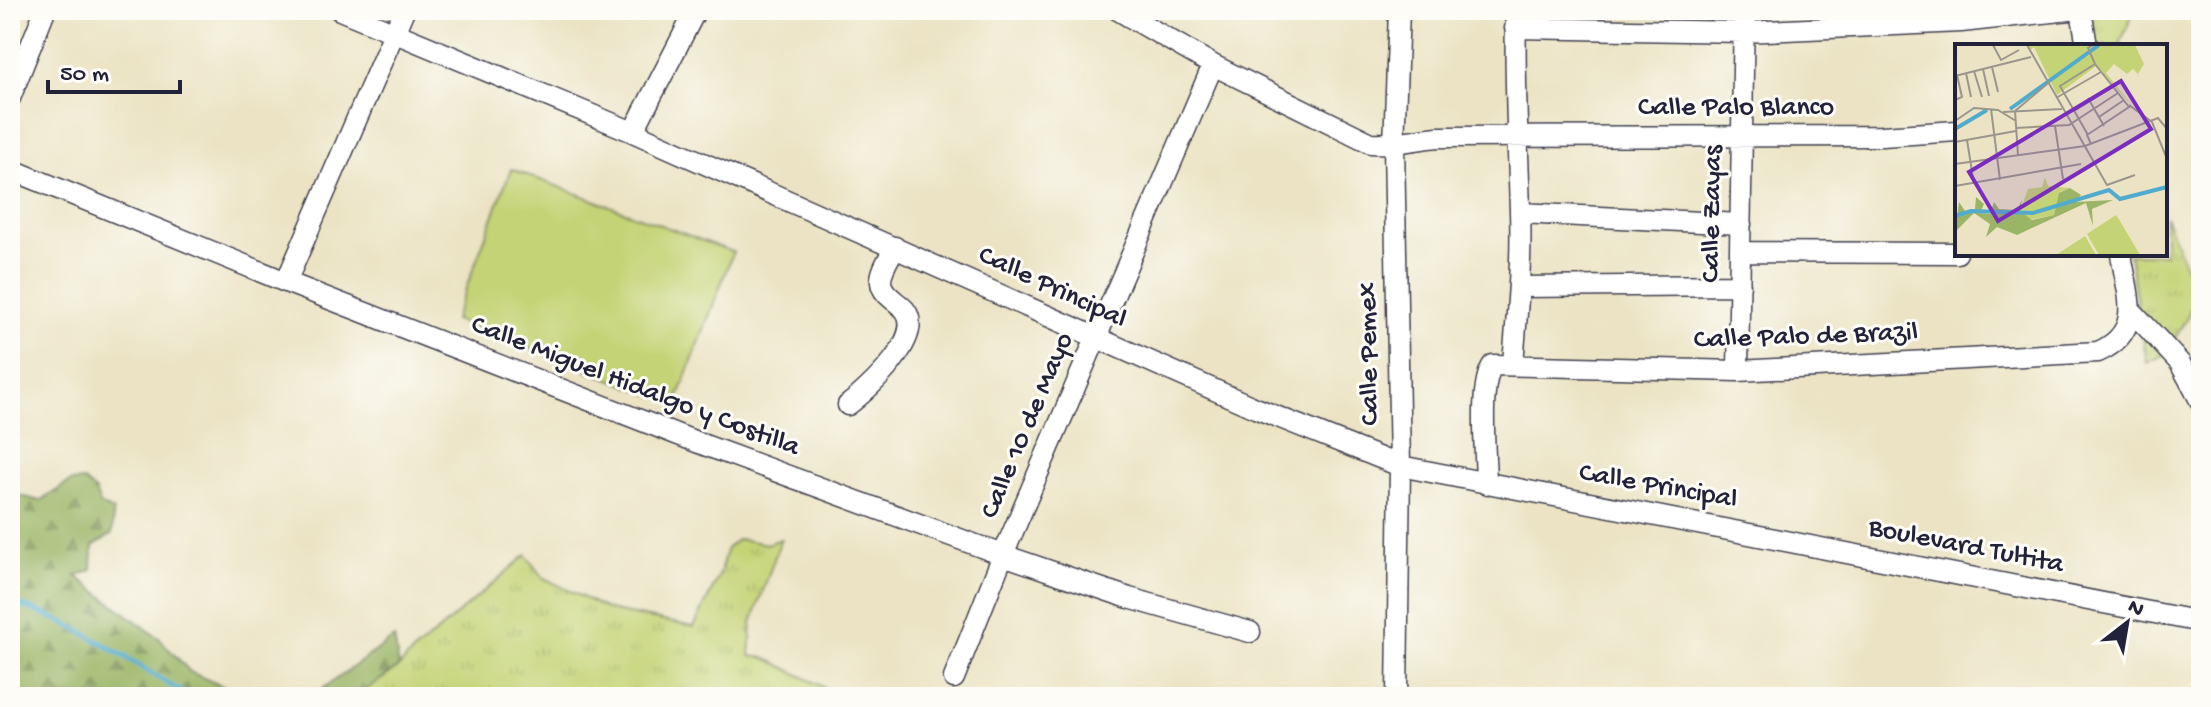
<svg xmlns="http://www.w3.org/2000/svg" width="2211" height="707" viewBox="0 0 2211 707" font-family="'Gochi Hand',sans-serif">
<defs>
<pattern id="grass-tufts" width="24" height="20" patternUnits="userSpaceOnUse" patternTransform="scale(2)"><rect width="24" height="20" fill="#c4d375"/><path d="M3 7l-1-3M5 7V3M7 7l1-3M15 17l-1-3M17 17v-4M19 17l1-3" fill="none" stroke="#a8b566"/></pattern>
<pattern id="forest-firs" width="22" height="20" patternUnits="userSpaceOnUse" patternTransform="scale(2)"><rect width="22" height="20" fill="#9bb566"/><path d="M5 1l3.5 6h-7zM16 11l3.5 6h-7z" fill="#7e9355"/></pattern>
</defs>
<rect width="100%" height="100%" fill="#fdfcf7"/>
<filter id="ink" filterUnits="userSpaceOnUse"><feTurbulence type="fractalNoise" baseFrequency=".0125" numOctaves="2"/><feDisplacementMap in="SourceGraphic" scale="16" xChannelSelector="R" yChannelSelector="G"/><feConvolveMatrix kernelMatrix="1 2 1 2 8 2 1 2 1" color-interpolation-filters="sRGB"/></filter>
<filter id="wash" filterUnits="userSpaceOnUse"><feTurbulence type="fractalNoise" baseFrequency=".006" numOctaves="4" result="noise"/><feDisplacementMap in="SourceGraphic" scale="32" xChannelSelector="R" yChannelSelector="G"/><feGaussianBlur stdDeviation="1.8" result="paint"/><feColorMatrix in="noise" values="0 0 0 0 0 0 0 0 0 0 0 0 0 0 0 0 0 1.4 0 .05"/><feComposite in="paint" operator="in"/></filter>
<g filter="url(#wash)">
<rect width="100%" height="100%" fill="#ebe3c3"/>
<path fill="url(#grass-tufts)" stroke="#737a58" stroke-width="2" d="M 2091,10 L 2135,10 L 2121,41 L 2122,46 L 2096,46 Z
M 2165,216 L 2198,297 L 2167,353 L 2147,363 L 2129,254 L 2165,254 Z
M 738,539 L 767,544 L 781,539 L 752,623 L 750,656 L 766,658 L 843,697 L 355,697 L 399,667 L 409,656 L 526,555 L 542,577 L 608,610 L 694,627 L 719,576 L 727,548 Z"/>
<path fill="url(#forest-firs)" stroke="#5e6c50" stroke-width="2" d="M 84,481 L 95,491 L 100,504 L 113,511 L 112,534 L 93,546 L 92,570 L 76,576 L 160,639 L 190,672 L 231,690 L 242,697 L 10,697 L 10,493 L 40,501 L 70,482 Z
M 394,638 L 399,667 L 355,697 L 311,697 Z"/>
<path fill="#c4d375" stroke="#737a58" stroke-width="2" d="M 511,169 L 733,252 L 676,404 L 454,320 Z"/>
<g fill="none" stroke-linecap="round" stroke-linejoin="round">
<path stroke="#50acce" stroke-width="5" d="M 10,602 C 76,621 131,662 190,697"/>
</g>
</g>
<g filter="url(#ink)">
<g fill="none" stroke-linecap="round" stroke-linejoin="round">
<defs>
<path id="minor" d="M 340,10 L 633,132 L 1253,407 L 1400,466 L 2201,622
M 1118,10 L 1213,65 L 1371,143 C 1396,145 1414,139 1438,137 L 1882,136 L 1957,131
M 2081,10 L 2087,46
M 1515,28 L 1744,32 L 1961,22 L 2070,10
M 10,98 L 45,10
M 633,132 L 696,10
M 10,169 L 286,282 L 699,443 L 1003,555 L 1129,598 L 1250,632
M 1520,213 L 1741,224
M 1740,252 L 1957,253
M 286,282 L 404,10
M 1519,287 L 1740,285
M 2130,309 L 2180,363 L 2201,402
M 1513,364 C 1517,313 1522,262 1520,211 C 1518,144 1514,77 1516,10
M 1738,371 L 1744,10
M 848,405 C 868,390 926,337 905,310 C 897,301 882,295 881,282 C 880,271 890,257 895,247
M 1486,484 C 1486,457 1478,384 1493,365 L 1738,371 L 2098,352 C 2145,331 2127,295 2121,254
M 954,678 L 1003,555 L 1213,65
M 1397,697 L 1400,466 L 1394,145 L 1399,10"/>
</defs>
<use href="#minor" stroke="#403f4f" stroke-width="23"/>
<use href="#minor" stroke="#fff" stroke-width="20"/>
</g>
</g>
<g text-anchor="middle" dominant-baseline="central" stroke-width="6" stroke-linejoin="round" paint-order="stroke">
<g font-size="28" fill="#22223b" stroke="#fdfcf7">
<text x="1736" y="108">Calle Palo Blanco</text>
<text transform="translate(1713 214) rotate(-89)">Calle Zayas</text>
<text transform="translate(1052 288) rotate(25)">Calle Principal</text>
<text transform="translate(1806 337) rotate(-2)">Calle Palo de Brazil</text>
<text transform="translate(1370 354) rotate(-91)">Calle Pemex</text>
<text transform="translate(635 387) rotate(21)">Calle Miguel Hidalgo y Costilla</text>
<text transform="translate(1028 426) rotate(-67)">Calle 10 de Mayo</text>
<text transform="translate(1658 487) rotate(10)">Calle Principal</text>
<text transform="translate(1966 547) rotate(11)">Boulevard Tultita</text>
</g>
</g>
<g transform="translate(1955 44)">
<rect width="212" height="212" fill="#ebe3c3"/>
<path d="M 72,1 L 180,1 L 189,20 L 183,30 L 178,25 L 172,30 L 159,20 L 151,29 L 178,63 L 141,22 L 102,51 L 79,3 L 75,6 ZM 90,133 L 93,142 L 115,144 L 105,148 L 99,171 L 73,176 L 65,167 L 73,145 L 87,143 ZM 161,171 L 165,177 L 185,211 L 144,211 L 132,190 ZM 130,192 L 141,211 L 101,211 Z" fill="#c4d375"/>
<path d="M 115,144 L 126,151 L 120,158 L 158,156 L 137,165 L 138,182 L 131,159 L 62,191 L 42,183 L 31,193 L 35,180 L 19,169 L 0,188 L 4,158 L 10,167 L 20,165 L 21,153 L 29,160 L 25,169 L 35,170 L 39,158 L 44,165 L 62,166 L 67,156 L 65,167 L 77,176 L 99,171 L 104,149 Z" fill="#9bb566"/>
<path fill="none" stroke="#50acce" stroke-width="4" d="M 55,65 L 144,1M 0,85 L 32,66M 0,172 L 16,167 L 78,169 L 154,146 L 165,155 L 212,143"/>
<path fill="none" stroke="#9b968d" stroke-width="2" d="M 38,1 L 46,16 L 64,6M 72,1 L 152,141 L 180,131M 37,23 L 43,48M 28,25 L 34,52M 19,27 L 27,53M 11,29 L 16,53M 0,32 L 76,13M 101,54 L 146,28M 133,54 L 149,82M 0,56 L 7,53 L 2,31M 174,61 L 197,78 L 212,115M 36,65 L 45,136M 119,67 L 158,43M 48,68 L 107,65M 144,73 L 169,56M 0,77 L 19,64 L 43,66 L 61,77M 100,82 L 108,135M 61,84 L 114,81 L 163,49M 133,91 L 105,42 L 140,20M 12,96 L 19,140M 0,98 L 61,87M 136,100 L 132,91 L 174,63 L 140,20 L 133,4 L 138,1M 63,111 L 60,67 L 92,40M 0,120 L 130,102 L 203,74 L 212,85M 0,142 L 126,120"/>
<path fill="#7b2cbf" fill-opacity="0.15" stroke="#7b2cbf" stroke-width="4" d="M 166,37 L 196,85 L 43,177 L 14,128 Z"/>
<rect width="212" height="212" fill="none" stroke="#22223b" stroke-width="4"/>
</g>
<rect width="2211" height="707" fill="none" stroke="#fdfcf7" stroke-width="40"/>
<g transform="translate(2127 623) rotate(31)" stroke="#fdfcf7" stroke-width="6" paint-order="stroke">
<path d="M0-6L14 30L0 20L-14 30Z" fill="#22223b"/>
<text y="-12" font-size="22" font-weight="bold" text-anchor="middle" fill="#22223b">N</text>
</g>
<path d="M48 80v12h132v-12" fill="none" stroke="#22223b" stroke-width="4"/>
<text x="60" y="80" font-size="24" fill="#22223b" stroke="#fdfcf7" stroke-width="6" paint-order="stroke">50 m</text>
</svg>
